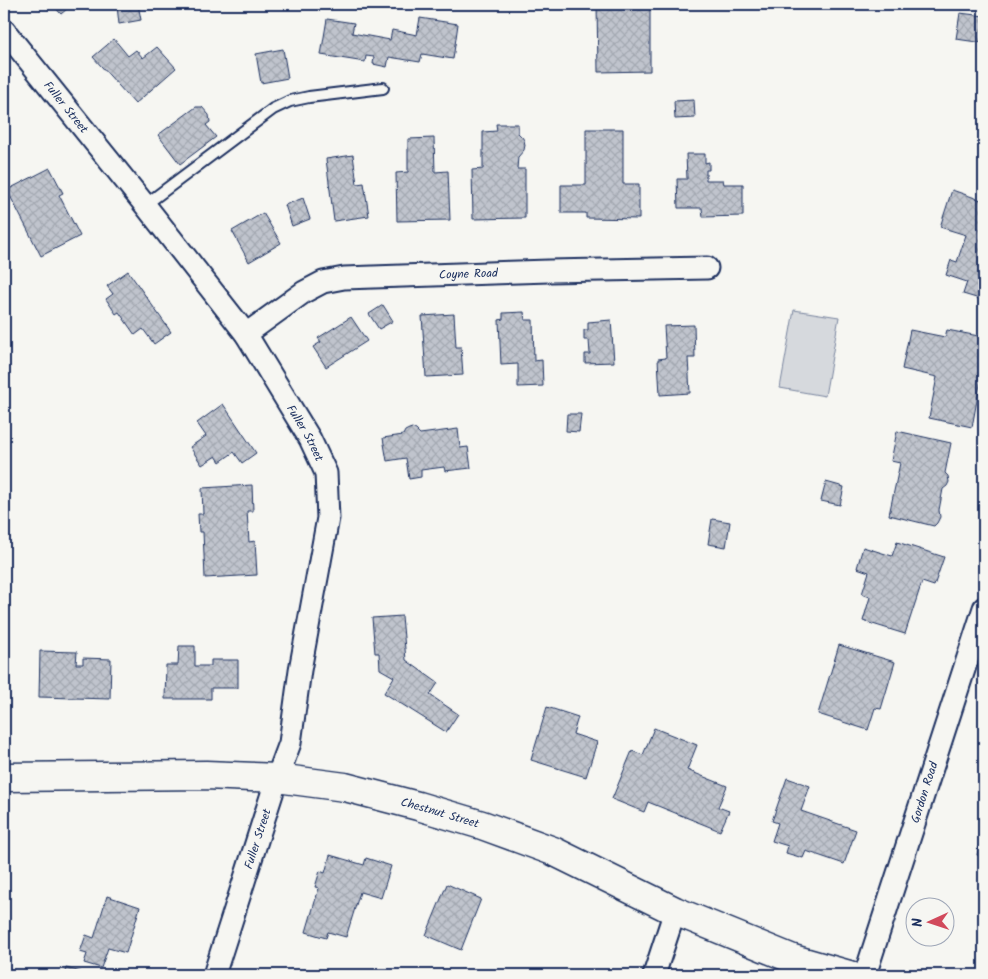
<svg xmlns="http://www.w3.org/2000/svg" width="988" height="979" viewBox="0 0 988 979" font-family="Kalam,sans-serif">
<defs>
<pattern id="building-cross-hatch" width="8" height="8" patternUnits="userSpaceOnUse" patternTransform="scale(1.25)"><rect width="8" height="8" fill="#c0c4cd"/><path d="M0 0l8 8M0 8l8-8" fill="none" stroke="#a4a9b2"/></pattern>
</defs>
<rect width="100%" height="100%" fill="#f6f6f2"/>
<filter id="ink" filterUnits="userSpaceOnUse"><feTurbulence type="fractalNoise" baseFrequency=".02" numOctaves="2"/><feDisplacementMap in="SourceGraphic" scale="10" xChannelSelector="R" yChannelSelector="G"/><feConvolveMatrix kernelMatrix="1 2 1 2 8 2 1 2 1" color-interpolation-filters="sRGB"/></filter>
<g filter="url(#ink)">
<path fill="#d6d9dd" stroke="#78849e" d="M 794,310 L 839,317 L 825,396 L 780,388 Z"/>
<path fill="url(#building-cross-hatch)" stroke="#1b2f5e" d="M 52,4 L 73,4 L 61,14 Z
M 131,4 L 138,4 L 141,20 L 119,24 L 117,6 Z
M 597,4 L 650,4 L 650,71 L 598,72 Z
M 960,13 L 984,16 L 984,43 L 956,39 Z
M 420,18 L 458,24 L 453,59 L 422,54 L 420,62 L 389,57 L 387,67 L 373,64 L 374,57 L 366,56 L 365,62 L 321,55 L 327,19 L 354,23 L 352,33 L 390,40 L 392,30 L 417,35 Z
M 114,39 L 128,56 L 136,50 L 143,58 L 157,47 L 176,68 L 135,104 L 93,57 Z
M 283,49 L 288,78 L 261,83 L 256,54 Z
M 694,100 L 695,118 L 675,119 L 674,101 Z
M 196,107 L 202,107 L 209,115 L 210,122 L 206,125 L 216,137 L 180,164 L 158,135 Z
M 496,124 L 518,124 L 518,133 L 522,137 L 524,140 L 525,145 L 524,150 L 518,157 L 517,169 L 525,169 L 525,218 L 473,219 L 472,170 L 483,169 L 483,132 L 497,131 Z
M 586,129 L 623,129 L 623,184 L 639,184 L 639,219 L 586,218 L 586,213 L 561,213 L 561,185 L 586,185 Z
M 434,138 L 435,172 L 448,171 L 450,220 L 397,221 L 396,173 L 408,172 L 408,139 Z
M 686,154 L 705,154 L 705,163 L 709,162 L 709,170 L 706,170 L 706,180 L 723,180 L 724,184 L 743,184 L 743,216 L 703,217 L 702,208 L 678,208 L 677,179 L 687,179 Z
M 353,155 L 357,184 L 364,183 L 369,216 L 334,221 L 326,159 Z
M 50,168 L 63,193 L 59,195 L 80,236 L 41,256 L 7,190 Z
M 952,190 L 984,201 L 984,295 L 983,300 L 963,294 L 967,282 L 946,275 L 951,260 L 957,262 L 966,235 L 940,227 Z
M 303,198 L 310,219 L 292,226 L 285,205 Z
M 263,213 L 281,243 L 249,262 L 232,231 Z
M 128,271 L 171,332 L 154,344 L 143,329 L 135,335 L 119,312 L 116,314 L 106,299 L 113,294 L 107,286 Z
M 383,305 L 393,321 L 379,329 L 369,314 Z
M 524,312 L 525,320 L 533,320 L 534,361 L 542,360 L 543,386 L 518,387 L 518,364 L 501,365 L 499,320 L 503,319 L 503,313 Z
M 454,314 L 456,347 L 461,347 L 463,375 L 426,377 L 422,316 Z
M 351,317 L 367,341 L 326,367 L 313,347 L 321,342 L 318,338 Z
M 611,320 L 614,362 L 585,363 L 585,354 L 590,354 L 589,340 L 584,340 L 584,330 L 588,330 L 588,322 Z
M 694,325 L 695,358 L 688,358 L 690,393 L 660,395 L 658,359 L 666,358 L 664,326 Z
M 910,330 L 945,337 L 947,330 L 984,337 L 984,379 L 981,379 L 972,427 L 929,418 L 937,377 L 902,369 Z
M 223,404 L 256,453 L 242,463 L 234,452 L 220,462 L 216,456 L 202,465 L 190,447 L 206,436 L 197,423 Z
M 567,414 L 581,414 L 579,432 L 566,431 Z
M 412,428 L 416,430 L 420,434 L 458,429 L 460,448 L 468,447 L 471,468 L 445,471 L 444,467 L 421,470 L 421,477 L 409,479 L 406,458 L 387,461 L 383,438 L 403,435 L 405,431 L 409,429 Z
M 897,431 L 951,443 L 945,473 L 948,476 L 949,482 L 947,486 L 943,489 L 939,510 L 940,517 L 937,523 L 934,526 L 889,515 L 900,463 L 891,461 Z
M 826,482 L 844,487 L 840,505 L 821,501 Z
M 252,485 L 253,511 L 247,511 L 249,542 L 255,541 L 257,575 L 205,578 L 203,532 L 199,532 L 198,514 L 203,514 L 202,488 Z
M 712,519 L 730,522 L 726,547 L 708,544 Z
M 897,542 L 944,557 L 934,586 L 922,582 L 905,634 L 863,621 L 870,597 L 862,594 L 869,572 L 857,568 L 863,547 L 892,556 Z
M 402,616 L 406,660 L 438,683 L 430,695 L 458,714 L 446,732 L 384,693 L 394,677 L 380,669 L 379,653 L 375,653 L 372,618 Z
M 839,645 L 895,662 L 881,709 L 875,708 L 868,730 L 818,714 Z
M 179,646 L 195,646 L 195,666 L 211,666 L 211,660 L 238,660 L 238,688 L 211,688 L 211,699 L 165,699 L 166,665 L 178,665 Z
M 40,651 L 77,652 L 76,664 L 83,664 L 83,658 L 111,659 L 110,699 L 39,697 Z
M 547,707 L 578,717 L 573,734 L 597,742 L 586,777 L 531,760 Z
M 654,728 L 697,745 L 687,770 L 727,786 L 718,807 L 729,811 L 720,831 L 648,802 L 644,812 L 612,799 L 632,751 L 643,755 Z
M 787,778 L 810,786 L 801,811 L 856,830 L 844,864 L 806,851 L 803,858 L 786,853 L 788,846 L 772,841 L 778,823 L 772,821 Z
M 981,835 L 984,836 L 984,857 L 977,855 Z
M 330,855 L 364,865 L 366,858 L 391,866 L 381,898 L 360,892 L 346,937 L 328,932 L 326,938 L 306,932 L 319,888 L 315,887 L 320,871 L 325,873 Z
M 447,884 L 481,899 L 461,950 L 426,935 Z
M 107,896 L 140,907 L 126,953 L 108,948 L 101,968 L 84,963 L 87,954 L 80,952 L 86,935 L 94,938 Z
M 66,968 L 81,972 L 81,975 L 64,975 Z"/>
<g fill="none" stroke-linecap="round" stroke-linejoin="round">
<defs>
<path id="service" d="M 145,205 L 273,109 L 290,101 L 309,97 L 383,88"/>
<g id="minor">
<path id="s1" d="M 4,30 L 145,205 L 246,334 L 310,439 L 326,473 L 328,518 L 300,670 L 290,743 L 277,778 L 214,975"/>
<path id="s2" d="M 246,334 L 304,292 L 323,282 L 344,278 L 549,271 L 707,268"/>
<path d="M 654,975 L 675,911"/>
<path id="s3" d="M 865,975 L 984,608"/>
</g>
<g id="secondary">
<path id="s4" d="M 4,777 L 206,775 L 277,778 L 345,787 L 418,806 L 482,825 L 553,851 L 675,911 L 793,959 L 849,975"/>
</g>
</defs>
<use href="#service" stroke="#1b2f5e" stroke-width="14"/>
<use href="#minor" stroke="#1b2f5e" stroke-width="25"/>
<use href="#secondary" stroke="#1b2f5e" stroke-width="31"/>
<use href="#service" stroke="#f6f6f2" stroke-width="10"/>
<use href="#minor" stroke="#f6f6f2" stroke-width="21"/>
<use href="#secondary" stroke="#f6f6f2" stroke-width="28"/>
</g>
</g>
<g text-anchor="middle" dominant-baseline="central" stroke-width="5" stroke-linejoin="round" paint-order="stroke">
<g font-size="12" fill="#1b2f5e" stroke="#f6f6f2">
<text stroke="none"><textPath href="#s1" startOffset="99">Fuller Street</textPath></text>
<text stroke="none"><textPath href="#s2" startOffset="239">Coyne Road</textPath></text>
<text stroke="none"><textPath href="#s1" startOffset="504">Fuller Street</textPath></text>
<text stroke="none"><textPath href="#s3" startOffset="192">Gordon Road</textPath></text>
<text stroke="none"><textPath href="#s4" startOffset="440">Chestnut Street</textPath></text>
<text transform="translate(258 839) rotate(-72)">Fuller Street</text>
</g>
</g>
<rect width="988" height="979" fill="none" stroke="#f6f6f2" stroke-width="20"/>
<rect x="10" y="10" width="968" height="959" fill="none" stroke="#1b2f5e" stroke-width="2" filter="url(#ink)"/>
<g transform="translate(930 922) rotate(267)"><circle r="24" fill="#f6f6f2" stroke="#9ea6b7"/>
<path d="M0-4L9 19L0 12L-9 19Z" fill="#d1495b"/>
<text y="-8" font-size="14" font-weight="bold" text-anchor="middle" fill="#1b2f5e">N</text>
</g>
</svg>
